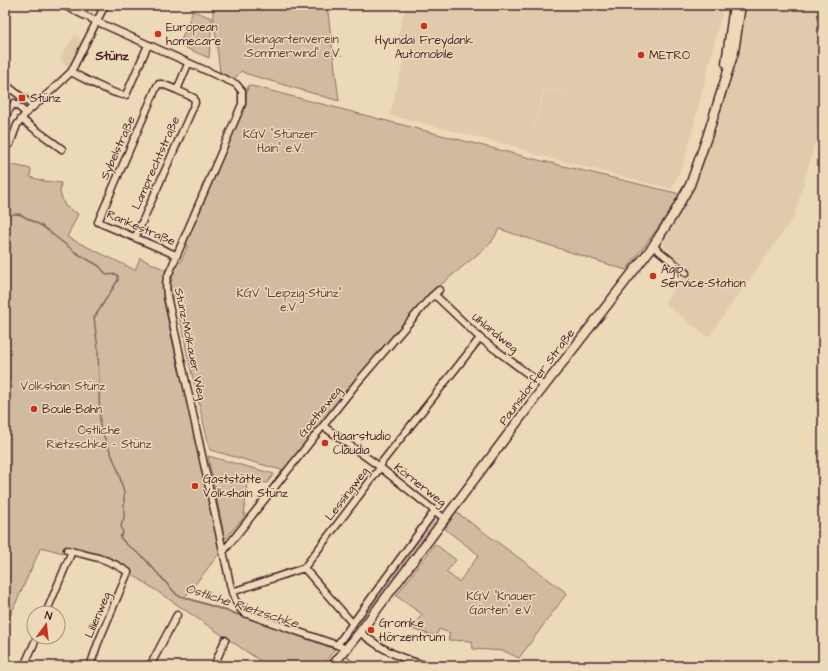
<svg xmlns="http://www.w3.org/2000/svg" width="828" height="671" viewBox="0 0 828 671" font-family="'Architects Daughter',sans-serif">
<rect width="100%" height="100%" fill="#ecd9b7"/>
<filter id="ink" filterUnits="userSpaceOnUse"><feTurbulence type="fractalNoise" baseFrequency=".025" numOctaves="2"/><feDisplacementMap in="SourceGraphic" scale="8" xChannelSelector="R" yChannelSelector="G"/><feConvolveMatrix kernelMatrix="1 2 1 2 8 2 1 2 1" color-interpolation-filters="sRGB"/></filter>
<g filter="url(#ink)">
<path fill="#dfcaac" fill-rule="evenodd" d="M 406,5 L 724,5 L 693,128 L 683,164 L 672,189 L 527,152 L 528,150 L 390,115 L 406,50 L 395,47 ZM 544,88 L 590,100 L 545,89 L 528,147 Z
M 747,5 L 823,5 L 823,115 L 794,217 L 708,337 L 664,303 L 688,270 L 675,259 L 665,246 L 664,239 L 695,185 L 739,54 Z
M 75,35 L 83,42 L 68,69 L 60,57 Z"/>
<path fill="#d1bba0" stroke="#8e6d66" d="M 212,5 L 327,5 L 339,101 L 247,74 L 241,71 L 235,78 L 230,78 L 220,72 Z
M 193,11 L 212,18 L 209,58 L 179,45 Z
M 248,85 L 534,159 L 676,193 L 680,195 L 667,216 L 626,270 L 499,229 L 491,243 L 438,287 L 355,381 L 285,471 L 210,450 L 186,349 L 184,334 L 179,317 L 183,302 L 170,298 C 170,285 172,275 177,263 L 181,262 L 188,245 L 185,243 L 245,105 Z
M 9,164 L 31,169 L 30,177 L 44,181 L 61,183 L 60,193 L 65,206 L 78,214 L 67,237 L 135,270 L 140,258 L 166,270 L 162,283 L 163,298 L 179,371 L 181,372 L 222,550 L 185,597 L 251,618 L 273,627 L 335,649 L 322,666 L 268,666 L 108,558 L 65,547 L 63,553 L 41,547 L 5,627 L 5,191 Z
M 208,456 L 274,474 L 267,483 L 247,481 L 244,517 L 225,539 Z
M 434,512 L 445,519 L 346,649 L 337,645 Z
M 456,512 L 567,593 L 519,658 L 504,651 L 473,649 L 472,641 L 448,640 L 450,633 L 439,629 L 436,636 L 411,629 L 422,614 L 396,596 L 435,544 L 456,560 L 446,572 L 459,582 L 479,555 L 445,529 Z"/>
<g fill="none" stroke-linecap="round" stroke-linejoin="round">
<path stroke="#876560" stroke-width="1.5" d="M 5,215 L 19,214 L 42,226 L 75,252 L 99,266 L 107,275 L 116,274 L 118,276 L 118,280 L 94,318 L 98,349 L 100,427 L 118,470 L 124,493 L 124,518 L 121,526 L 123,533 L 120,537 L 126,544 L 143,557 L 177,595 L 279,628
M 346,656 L 358,666"/>
<defs>
<path id="minor" d="M 63,5 L 100,23 L 236,84 L 242,91 L 242,104 L 167,278 L 166,284 L 167,296 L 227,569 C 230,584 232,601 244,613 L 337,645 L 346,649
M 71,72 C 81,77 117,97 126,95 L 148,45
M 5,84 L 33,106
M 5,116 L 14,103 L 26,113
M 21,119 L 62,149
M 10,144 L 17,125 L 26,113 L 52,90 L 71,72 L 105,5
M 135,238 L 195,103 L 194,98 L 177,90
M 653,246 L 686,273
M 176,255 L 98,222 L 157,86 L 159,84 L 162,84 L 177,90 L 188,64
M 433,296 L 437,297 L 480,338 L 544,386
M 323,426 L 376,464 L 445,519
M 67,550 C 92,557 106,557 128,572 L 98,643 L 90,666
M 223,552 L 357,383 L 431,297 L 439,290
M 304,568 L 353,624
M 232,592 L 304,568 L 380,468 L 382,462 L 480,338
M 46,613 L 72,551
M 360,632 C 380,649 403,660 429,666
M 337,645 L 434,512
M 24,666 L 37,637
M 150,666 L 177,615
M 214,666 L 225,640"/>
<path id="secondary" d="M 726,63 L 734,5
M 332,666 L 360,632 L 536,397 L 653,246 L 673,215 L 690,185 L 707,137 L 734,52 L 741,5"/>
</defs>
<use href="#minor" stroke="#4a1f2b" stroke-width="9"/>
<use href="#secondary" stroke="#4a1f2b" stroke-width="11"/>
<use href="#minor" stroke="#ecd9b7" stroke-width="6"/>
<use href="#secondary" stroke="#ecd9b7" stroke-width="8"/>
</g>
</g>
<g fill="#c8321e" stroke="#ecd9b7" stroke-width="1.5">
<circle cx="424" cy="26" r="4"/>
<circle cx="158" cy="34" r="4"/>
<circle cx="641" cy="55" r="4"/>
<rect x="18" y="94" width="8" height="8" rx="2"/>
<circle cx="653" cy="276" r="4"/>
<circle cx="34" cy="409" r="4"/>
<circle cx="325" cy="443" r="4"/>
<circle cx="195" cy="486" r="4"/>
<circle cx="371" cy="630" r="4"/>
</g>
<g text-anchor="middle" dominant-baseline="central" stroke-width="3" stroke-linejoin="round" paint-order="stroke">
<g font-size="12" fill="#4a1f2b" stroke="#ecd9b7" text-anchor="start">
<text x="166" y="27">European<tspan x="166" dy="14">homecare</tspan></text>
<text x="424" y="40" text-anchor="middle">Hyundai Freydank<tspan x="424" dy="14">Automobile</tspan></text>
<text x="649" y="55">METRO</text>
<text x="30" y="98">Stünz</text>
<text x="661" y="269">Agip<tspan x="661" dy="14">Service-Station</tspan></text>
<text x="42" y="409">Boule-Bahn</text>
<text x="333" y="436">Haarstudio<tspan x="333" dy="14">Claudia</tspan></text>
<text x="203" y="479">Gaststätte<tspan x="203" dy="14">Volkshain Stünz</tspan></text>
<text x="379" y="623">Gromke<tspan x="379" dy="14">Hörzentrum</tspan></text>
</g>
<g font-size="12" fill="#653e42" stroke="#ecd9b7">
<text x="292" y="39">Kleingartenverein<tspan x="292" dy="14">„Sommerwind“ e.V.</tspan></text>
<text x="280" y="134">KGV "Stünzer<tspan x="280" dy="14">Hain" e.V.</tspan></text>
<text x="289" y="293">KGV "Leipzig-Stünz"<tspan x="289" dy="14">e.V.</tspan></text>
<text x="63" y="386">Volkshain Stünz</text>
<text x="99" y="430">Östliche<tspan x="99" dy="14">Rietzschke - Stünz</tspan></text>
<text x="501" y="596">KGV "Knauer<tspan x="501" dy="14">Gärten" e.V.</tspan></text>
</g>
<g font-size="12" fill="#4a1f2b" stroke="#ecd9b7">
<text transform="translate(118 148) rotate(-66)">Sybelstraße</text>
<text transform="translate(156 163) rotate(-66)">Lamprechtstraße</text>
<text transform="translate(141 228) rotate(23)">Rankestraße</text>
<text transform="translate(495 333) rotate(39)">Uhlandweg</text>
<text transform="translate(190 344) rotate(78)">Stünz-Mölkauer Weg</text>
<text transform="translate(537 377) rotate(-53)">Paunsdorfer Straße</text>
<text transform="translate(320 412) rotate(-51)">Goetheweg</text>
<text transform="translate(420 485) rotate(38)">Körnerweg</text>
<text transform="translate(347 494) rotate(-53)">Lessingweg</text>
<text transform="translate(98 615) rotate(-67)">Lilienweg</text>
</g>
<g font-size="13" font-weight="bold" fill="#4a1f2b" stroke="#ecd9b7">
<text x="112" y="56">Stünz</text>
</g>
<g font-size="13" font-style="italic" fill="#643c41" stroke="#ecd9b7">
<text transform="translate(242 606) rotate(18)">Östliche Rietzschke</text>
</g>
</g>
<rect width="828" height="671" fill="none" stroke="#ecd9b7" stroke-width="20"/>
<rect x="10" y="10" width="808" height="651" fill="none" stroke="#4a1f2b" stroke-width="1.5" filter="url(#ink)"/>
<g transform="translate(46 625) rotate(15)"><circle r="19" fill="#ecd9b7" stroke="#ab8f7f"/>
<path d="M0-3L7 15L0 10L-7 15Z" fill="#c8321e"/>
<text y="-6" font-size="11" font-weight="bold" text-anchor="middle" fill="#4a1f2b">N</text>
</g>
</svg>
